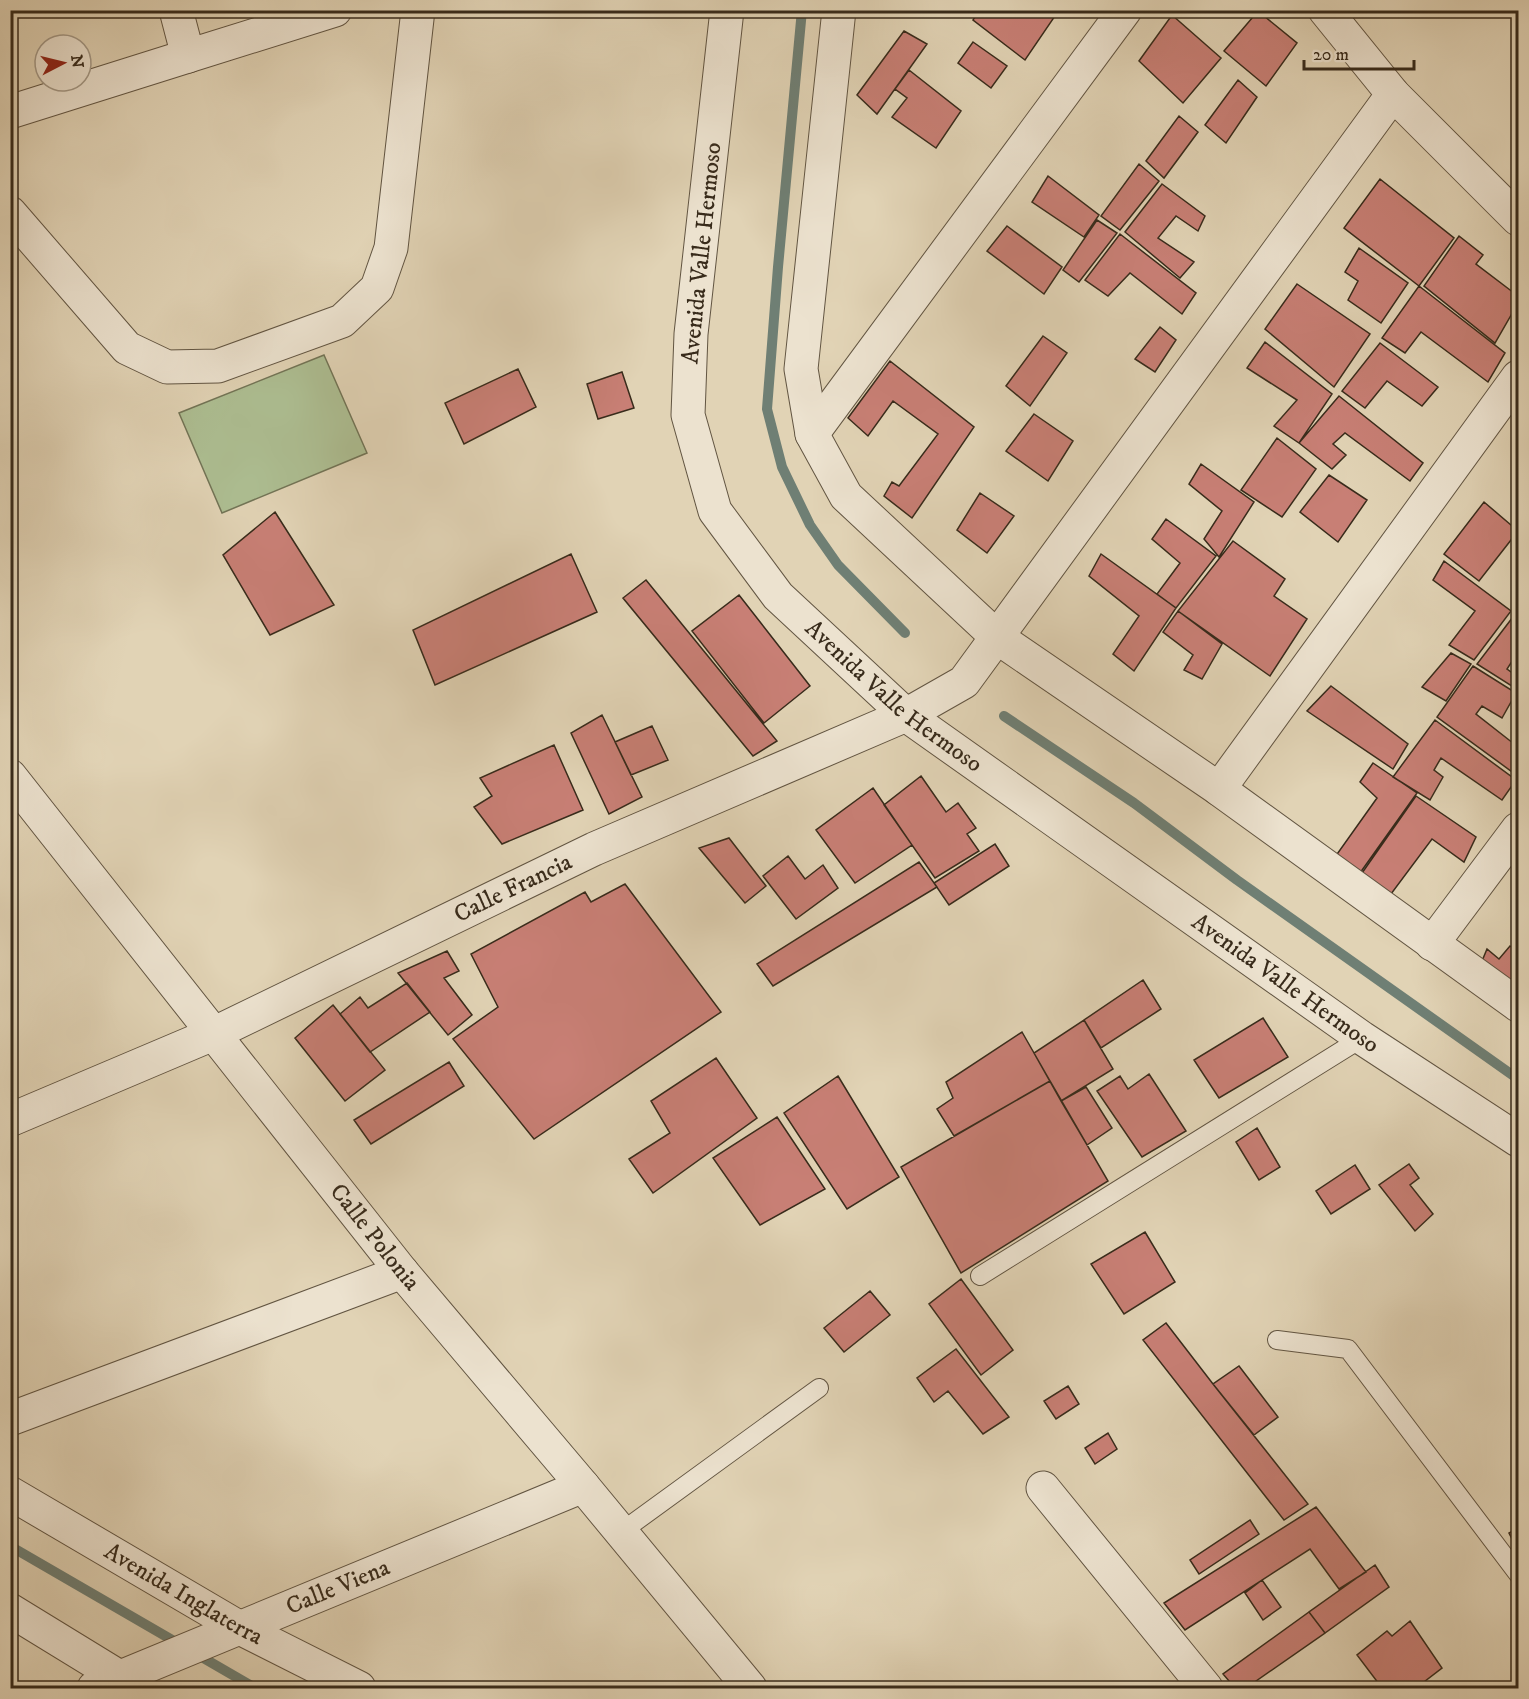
<svg xmlns="http://www.w3.org/2000/svg" width="1529" height="1699" viewBox="0 0 1529 1699" font-family="'IM FELL DW Pica',serif">
<rect width="100%" height="100%" fill="#e1d3b5"/>
<filter id="stains"><feTurbulence type="fractalNoise" baseFrequency=".00333" numOctaves="4"/><feColorMatrix values="0 0 0 0 .2 0 0 0 0 .09 0 0 0 0 .02 0 0 0 .5 -.17"/></filter>
<radialGradient id="worn" r=".72"><stop offset=".6" stop-color="#630" stop-opacity="0"/><stop offset="1" stop-color="#630" stop-opacity=".3"/></radialGradient>
<path fill="#adbe92" stroke="#727456" stroke-width="1.5" d="M 324,355 L 367,453 L 222,513 L 179,413 Z"/>
<g fill="none" stroke-linecap="round" stroke-linejoin="round">
<path stroke="#6f7f74" stroke-width="10" d="M 802,10 L 778,267 L 767,409 L 782,467 L 810,525 L 838,565 L 905,633
M 1004,716 L 1134,803 L 1237,880 L 1518,1079
M 10,1546 L 255,1688"/>
</g>
<path fill="#c87f75" stroke="#382b1b" stroke-width="1.5" d="M 979,10 L 1048,10 L 1055,16 L 1025,60 L 973,20 Z
M 1258,11 L 1297,43 L 1266,86 L 1224,51 Z
M 1172,15 L 1221,58 L 1183,103 L 1139,61 Z
M 904,31 L 927,44 L 877,114 L 857,95 Z
M 973,42 L 1007,66 L 991,88 L 958,63 Z
M 909,70 L 961,111 L 936,148 L 892,117 L 907,98 L 895,89 Z
M 1238,80 L 1257,97 L 1226,143 L 1205,125 Z
M 1179,116 L 1198,132 L 1164,178 L 1146,161 Z
M 1139,164 L 1159,181 L 1120,230 L 1101,216 Z
M 1048,176 L 1099,215 L 1084,237 L 1032,202 Z
M 1380,179 L 1454,238 L 1419,286 L 1344,228 Z
M 1162,184 L 1205,216 L 1198,231 L 1176,216 L 1158,238 L 1194,262 L 1180,278 L 1125,232 Z
M 1097,220 L 1117,233 L 1079,282 L 1063,270 Z
M 1007,226 L 1062,267 L 1044,294 L 987,251 Z
M 1120,234 L 1196,293 L 1182,314 L 1130,273 L 1108,296 L 1085,280 Z
M 1459,236 L 1483,255 L 1476,264 L 1518,296 L 1518,303 L 1495,343 L 1424,286 Z
M 1359,248 L 1408,283 L 1381,323 L 1348,300 L 1358,281 L 1345,272 Z
M 1297,284 L 1370,334 L 1334,387 L 1265,329 Z
M 1419,286 L 1505,353 L 1488,382 L 1421,332 L 1405,353 L 1382,338 Z
M 1160,327 L 1176,340 L 1155,372 L 1135,359 Z
M 1043,336 L 1067,353 L 1030,406 L 1006,386 Z
M 1265,342 L 1332,394 L 1299,443 L 1274,426 L 1297,400 L 1247,368 Z
M 1380,343 L 1438,387 L 1422,406 L 1387,381 L 1365,408 L 1342,391 Z
M 890,361 L 974,427 L 912,518 L 884,496 L 892,482 L 899,486 L 938,434 L 893,401 L 868,436 L 848,418 Z
M 518,369 L 536,407 L 464,444 L 445,403 Z
M 622,372 L 634,408 L 598,419 L 587,384 Z
M 1339,396 L 1423,463 L 1410,481 L 1345,433 L 1333,444 L 1346,455 L 1332,469 L 1299,443 Z
M 1034,414 L 1073,441 L 1048,481 L 1006,451 Z
M 1277,438 L 1316,469 L 1282,517 L 1241,490 Z
M 1201,464 L 1254,502 L 1219,557 L 1204,539 L 1222,511 L 1189,484 Z
M 1329,475 L 1367,500 L 1338,542 L 1300,512 Z
M 980,493 L 1014,516 L 987,553 L 957,530 Z
M 1484,502 L 1518,531 L 1479,581 L 1444,554 Z
M 275,512 L 334,605 L 270,635 L 223,555 Z
M 1166,519 L 1216,556 L 1176,608 L 1157,594 L 1180,563 L 1152,539 Z
M 1233,541 L 1285,579 L 1274,596 L 1307,619 L 1270,676 L 1178,611 Z
M 571,554 L 597,612 L 435,685 L 413,630 Z
M 1101,554 L 1176,608 L 1134,671 L 1113,654 L 1139,616 L 1089,576 Z
M 1444,561 L 1511,611 L 1474,660 L 1449,645 L 1475,611 L 1433,580 Z
M 646,580 L 777,741 L 753,756 L 623,598 Z
M 739,595 L 810,686 L 764,723 L 692,631 Z
M 1178,611 L 1222,644 L 1202,679 L 1184,670 L 1193,655 L 1163,632 Z
M 1516,613 L 1518,615 L 1518,652 L 1507,669 L 1518,677 L 1518,690 L 1477,664 Z
M 1451,653 L 1471,664 L 1446,701 L 1422,687 Z
M 1473,666 L 1516,693 L 1502,718 L 1482,706 L 1476,714 L 1518,747 L 1518,766 L 1515,774 L 1437,717 Z
M 1331,686 L 1408,744 L 1393,769 L 1307,711 Z
M 602,715 L 642,797 L 609,814 L 571,733 Z
M 1435,720 L 1516,780 L 1502,800 L 1441,758 L 1434,770 L 1443,777 L 1430,800 L 1393,777 Z
M 652,726 L 668,760 L 631,775 L 615,742 Z
M 554,745 L 583,810 L 502,844 L 474,807 L 492,796 L 480,778 Z
M 1373,763 L 1417,793 L 1360,873 L 1335,857 L 1377,798 L 1360,782 Z
M 921,776 L 946,812 L 958,803 L 976,828 L 967,834 L 979,851 L 935,878 L 884,805 Z
M 873,788 L 912,845 L 855,883 L 816,830 Z
M 1416,796 L 1476,837 L 1464,862 L 1432,839 L 1391,894 L 1362,873 Z
M 729,838 L 766,886 L 745,903 L 699,848 Z
M 995,844 L 1009,866 L 949,905 L 934,883 Z
M 788,856 L 805,879 L 823,865 L 838,888 L 796,919 L 763,876 Z
M 919,862 L 937,887 L 773,986 L 757,964 Z
M 625,884 L 721,1012 L 534,1139 L 453,1039 L 498,1007 L 471,954 L 585,892 L 591,902 Z
M 1510,946 L 1518,952 L 1518,987 L 1482,961 L 1487,949 L 1499,959 Z
M 447,951 L 459,971 L 444,978 L 472,1015 L 448,1035 L 398,973 Z
M 1143,980 L 1161,1009 L 1101,1048 L 1084,1020 Z
M 407,983 L 430,1012 L 370,1052 L 340,1014 L 360,997 L 368,1008 Z
M 333,1005 L 385,1070 L 345,1101 L 295,1038 Z
M 1263,1018 L 1288,1057 L 1219,1098 L 1194,1060 Z
M 1084,1020 L 1113,1069 L 1061,1101 L 1034,1053 Z
M 1022,1032 L 1050,1081 L 954,1136 L 937,1109 L 953,1098 L 946,1082 Z
M 716,1058 L 757,1118 L 653,1193 L 629,1159 L 670,1133 L 651,1101 Z
M 449,1062 L 464,1086 L 371,1144 L 354,1120 Z
M 1149,1074 L 1186,1131 L 1142,1157 L 1097,1091 L 1120,1076 L 1128,1089 Z
M 838,1076 L 899,1177 L 847,1209 L 784,1113 Z
M 1050,1081 L 1108,1181 L 961,1273 L 901,1167 Z
M 1086,1087 L 1112,1128 L 1087,1145 L 1061,1101 Z
M 777,1117 L 825,1189 L 760,1225 L 713,1158 Z
M 1257,1128 L 1280,1167 L 1259,1180 L 1236,1142 Z
M 1409,1164 L 1419,1178 L 1410,1185 L 1433,1214 L 1415,1231 L 1379,1185 Z
M 1355,1165 L 1370,1189 L 1331,1214 L 1316,1191 Z
M 1145,1232 L 1175,1282 L 1124,1314 L 1091,1264 Z
M 961,1279 L 1013,1350 L 981,1375 L 929,1304 Z
M 870,1291 L 890,1315 L 844,1352 L 824,1328 Z
M 1166,1323 L 1213,1384 L 1308,1504 L 1284,1520 L 1143,1340 Z
M 956,1349 L 1009,1417 L 983,1434 L 948,1391 L 934,1402 L 917,1378 Z
M 1239,1366 L 1278,1417 L 1254,1435 L 1213,1384 Z
M 1068,1386 L 1079,1404 L 1056,1419 L 1044,1401 Z
M 1108,1433 L 1117,1449 L 1095,1464 L 1085,1448 Z
M 1316,1507 L 1366,1572 L 1339,1589 L 1310,1549 L 1185,1630 L 1164,1603 Z
M 1250,1520 L 1259,1534 L 1199,1574 L 1190,1560 Z
M 1518,1528 L 1518,1551 L 1509,1533 Z
M 1375,1565 L 1389,1587 L 1325,1633 L 1309,1612 Z
M 1262,1580 L 1281,1607 L 1263,1620 L 1245,1593 Z
M 1309,1612 L 1325,1633 L 1246,1688 L 1235,1688 L 1223,1674 Z
M 1410,1621 L 1442,1668 L 1416,1688 L 1382,1688 L 1357,1655 L 1387,1631 L 1392,1636 Z"/>
<g fill="none" stroke-linecap="round" stroke-linejoin="round">
<defs>
<path id="service" d="M 980,1276 L 1362,1038
M 1277,1340 L 1348,1349 L 1518,1574
M 621,1532 L 819,1388"/>
<g id="minor">
<path d="M 839,10 L 801,369 L 812,434 L 846,496 L 998,638 L 1219,789 L 1518,1005"/>
<path d="M 1325,10 L 1393,94 L 1518,219"/>
<path d="M 10,112 L 188,56"/>
<path d="M 10,213 L 127,348 L 167,367 L 218,366 L 342,321 L 377,288 L 391,248 L 418,10"/>
<path d="M 812,434 L 1125,10"/>
<path id="s1" d="M 10,776 L 402,1272 L 583,1486 L 750,1688"/>
<path d="M 1219,789 L 1518,377"/>
<path d="M 1432,944 L 1518,829"/>
<path id="s2" d="M 10,1120 L 213,1034 L 594,849 L 906,715 L 964,682 L 1393,94"/>
<path d="M 10,1419 L 402,1272"/>
<path d="M 1043,1488 L 1206,1688"/>
<path id="s3" d="M 10,1493 L 240,1628 L 359,1688"/>
<path d="M 10,1610 L 134,1686"/>
<path id="s4" d="M 94,1688 L 583,1486"/>
</g>
<g id="tertiary">
<path d="M 176,10 L 188,56 L 335,10"/>
<path id="s5" d="M 727,10 L 691,334 L 688,415 L 715,511 L 778,596 L 906,715 L 1362,1038 L 1518,1140"/>
</g>
</defs>
<use href="#service" stroke="#625542" stroke-width="20"/>
<use href="#minor" stroke="#625542" stroke-width="35"/>
<use href="#tertiary" stroke="#625542" stroke-width="35"/>
<use href="#service" stroke="#ece2cf" stroke-width="18"/>
<use href="#minor" stroke="#ece2cf" stroke-width="33"/>
<use href="#tertiary" stroke="#ece2cf" stroke-width="33"/>
</g>
<g text-anchor="middle" dominant-baseline="central" stroke-width="4.5" stroke-linejoin="round" paint-order="stroke">
<g font-size="24" fill="#382b1b" stroke="#ece2cf">
<text transform="translate(702 253) rotate(-84)">Avenida Valle Hermoso</text>
<text stroke="none"><textPath href="#s5" startOffset="766">Avenida Valle Hermoso</textPath></text>
<text stroke="none"><textPath href="#s2" startOffset="554">Calle Francia</textPath></text>
<text stroke="none"><textPath href="#s5" startOffset="1252">Avenida Valle Hermoso</textPath></text>
<text stroke="none"><textPath href="#s1" startOffset="588">Calle Polonia</textPath></text>
<text stroke="none"><textPath href="#s4" startOffset="264">Calle Viena</textPath></text>
<text stroke="none"><textPath href="#s3" startOffset="201">Avenida Inglaterra</textPath></text>
</g>
</g>
<rect width="1529" height="1699" fill="none" stroke="#e1d3b5" stroke-width="36"/>
<rect x="12" y="12" width="1505" height="1675" fill="none" stroke="#382b1b" stroke-width="3"/>
<rect x="18" y="18" width="1493" height="1663" fill="none" stroke="#382b1b" stroke-width="1.5"/>
<g transform="translate(63 63) rotate(83)"><circle r="28" fill="#ece2cf" stroke="#a49987" stroke-width="1.5"/>
<path d="M0-4.5L10 22L0 15L-10 22Z" fill="#8f2418"/>
<text y="-9" font-size="16" font-weight="bold" text-anchor="middle" fill="#382b1b">N</text>
</g>
<path d="M1304 60v9h110v-9" fill="none" stroke="#382b1b" stroke-width="3"/>
<text x="1313" y="60" font-size="18" fill="#382b1b" stroke="#ece2cf" stroke-width="4.5" paint-order="stroke">20 m</text>
<rect width="100%" height="100%" filter="url(#stains)"/>
<rect width="100%" height="100%" fill="url(#worn)"/>
</svg>
